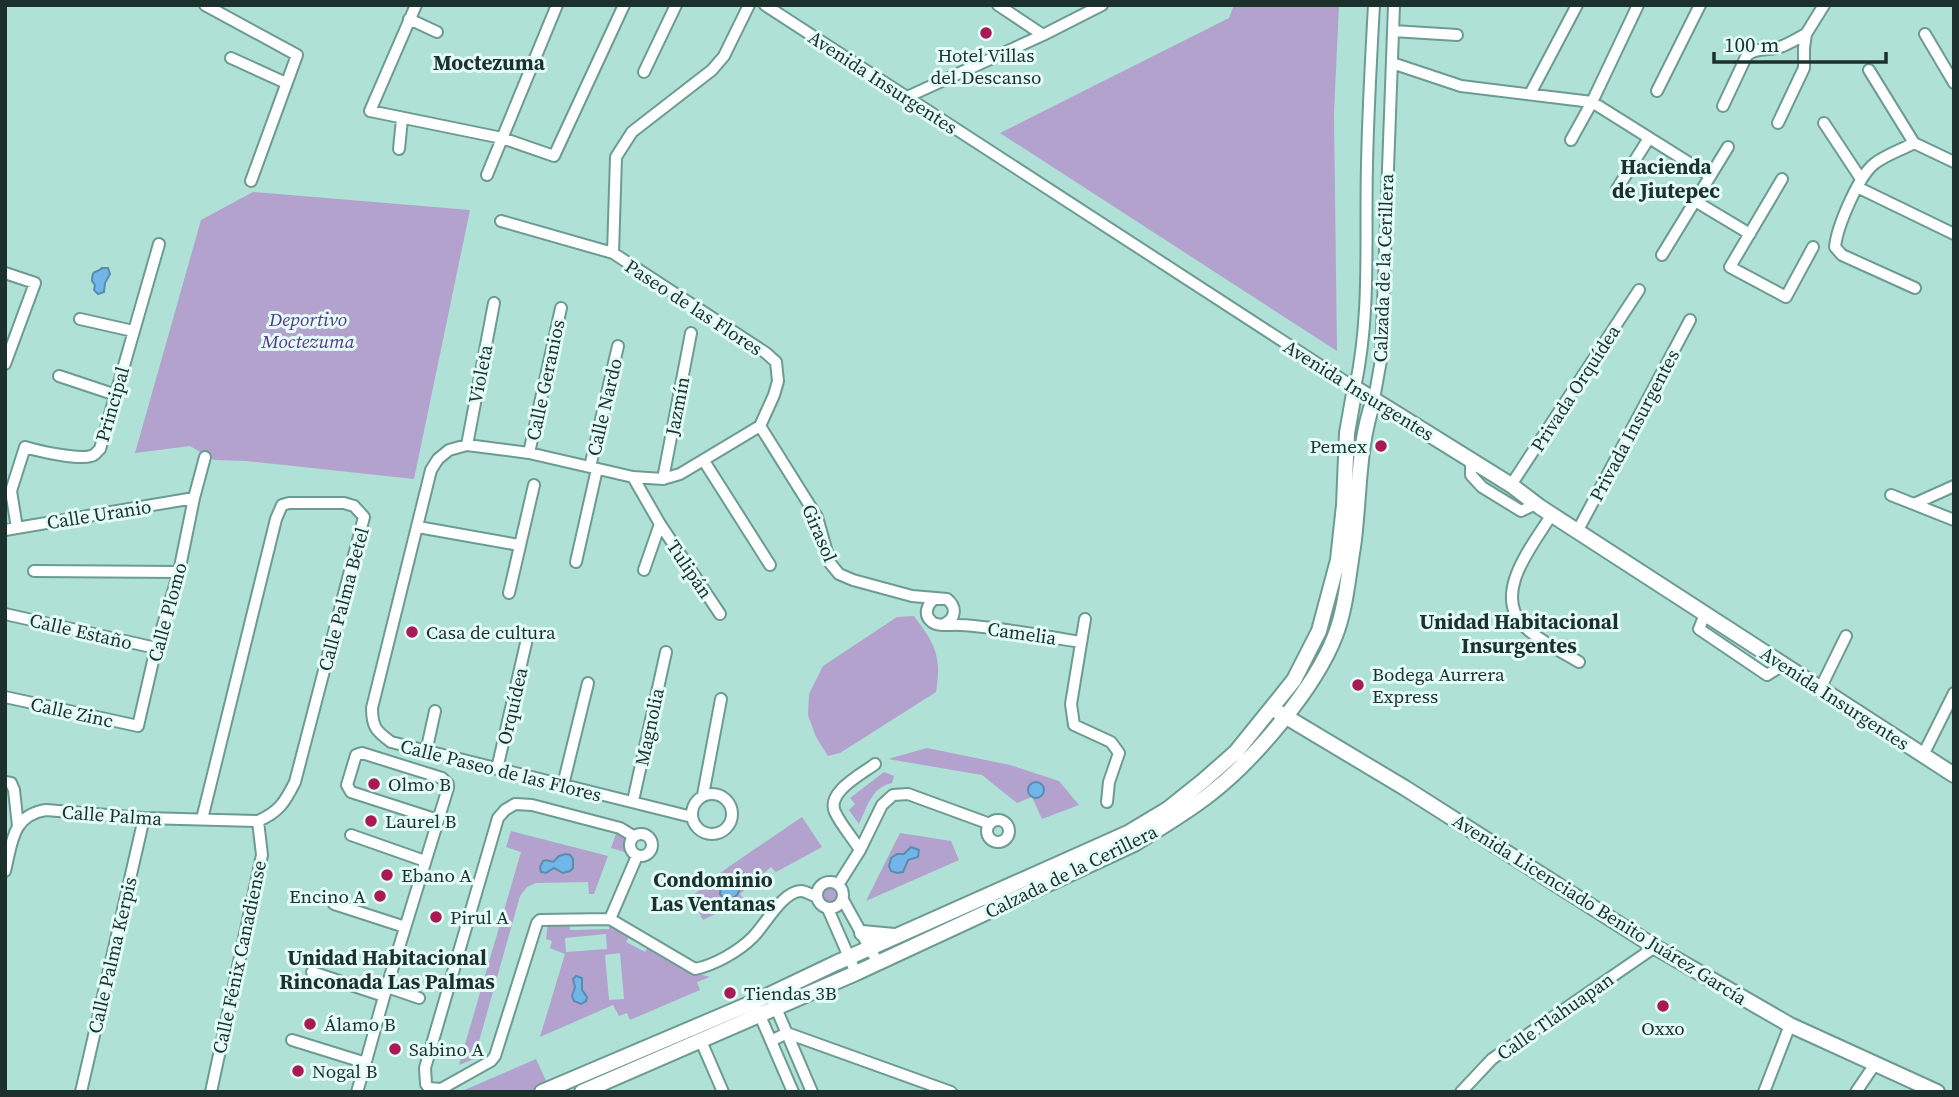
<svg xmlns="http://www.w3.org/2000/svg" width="1959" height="1097" viewBox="0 0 1959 1097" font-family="'Source Serif 4',serif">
<rect width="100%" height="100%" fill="#afe1d7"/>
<path fill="#b2a2cd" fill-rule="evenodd" d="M 1234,5 L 1339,5 L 1334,113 L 1337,351 L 1000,133 L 1229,18 Z
M 253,192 L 470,210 L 414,479 L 246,461 L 214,460 L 190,446 L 135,453 L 201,220 Z
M 914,616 C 935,644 942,656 936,692 L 840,753 L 828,756 L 816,737 L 808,715 L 809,694 L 823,666 L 897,617 Z
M 927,748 L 1010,765 L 1059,781 L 1079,805 L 1042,819 L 1032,797 L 1017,803 L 982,775 L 888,759 Z
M 884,772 L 894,776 L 892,783 C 872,787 867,807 859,824 L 849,810 L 855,804 L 850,798 Z
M 802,817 L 822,847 L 776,872 L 771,867 L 740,894 L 744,900 L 703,920 L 691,897 L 727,868 Z
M 511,831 L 608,856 L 594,894 L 589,894 L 588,882 L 536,883 L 527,887 L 520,896 L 474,1059 L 459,1065 L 521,852 L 506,847 Z
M 617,831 L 628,838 L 628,853 L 611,848 Z
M 900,833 L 951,841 L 959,860 L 866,901 Z
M820 894a10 10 0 1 1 20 0a10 10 0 1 1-20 0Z
M 548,923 L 570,923 L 570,930 L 609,929 L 610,923 L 630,935 L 626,942 L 645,952 L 649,945 L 699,974 L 710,977 L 697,982 L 700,990 L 630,1020 L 627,1013 L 619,1016 L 613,1005 L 540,1037 L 565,954 L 550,948 L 552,941 L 546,939 ZM 606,934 L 607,949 L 566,952 L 565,938 ZM 620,953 L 624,999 L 609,1000 L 605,955 Z
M 536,1059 L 548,1085 L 532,1092 L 460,1092 Z"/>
<path fill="#72b5e8" stroke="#588db0" stroke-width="2" d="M 102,268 L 108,268 L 110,274 L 105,283 L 104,292 L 98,294 L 94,290 L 95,285 L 92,281 C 92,268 97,274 102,268 Z
M1028 790a8 8 0 1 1 16 0a8 8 0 1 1-16 0Z
M 911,847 L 919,850 L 918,857 L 908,860 L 903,872 L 897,873 L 891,871 L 889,866 L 891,858 L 897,854 L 904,854 Z
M 566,854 L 570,855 L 573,859 L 573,868 L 570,871 L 563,873 L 554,868 L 546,873 L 541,872 L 540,867 L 543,861 L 546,860 L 553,862 L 559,856 Z
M 741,872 L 747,876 L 748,883 L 740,888 C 738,896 733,901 723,898 L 720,894 L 721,885 L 726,882 L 735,882 L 738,875 Z
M 576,976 L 582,978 L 582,990 L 587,997 L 586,1001 L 581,1004 L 574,1001 L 572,996 L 575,987 L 573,979 Z"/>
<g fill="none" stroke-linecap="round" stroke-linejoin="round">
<defs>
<path id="minor" d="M 205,5 L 297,55 L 251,181
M 416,5 L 370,111 L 502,138 L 554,156 L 624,5
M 765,5 L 1355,388 C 1371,313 1365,241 1367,165 C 1368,112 1371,58 1374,5
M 998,5 L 1043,35
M 409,19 L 437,32
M 1393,31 L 1457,35
M 1925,34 L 1954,83
M 231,58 L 286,83
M 1392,63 L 1461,86 L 1592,102 L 1710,176
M 1869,70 L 1914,143 L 1954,162
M 644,72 L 676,5
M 1657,91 L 1700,5
M 1530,94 L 1577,5
M 907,97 L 1043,35 L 1102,5
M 1723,106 L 1747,55 C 1757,47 1768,51 1780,47 C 1789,44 1798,38 1806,34
M 1778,123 L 1804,68 L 1804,48 L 1806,34 L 1824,5
M 1824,123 L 1861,179
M 1571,140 L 1592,102 L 1638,5
M 1914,143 C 1901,150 1885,155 1874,164 C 1858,177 1837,227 1835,247 L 1842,255 L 1915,288
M 399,149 L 402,119
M 487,175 L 557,5
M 1782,179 L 1730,267 L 1786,297 L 1813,247
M 1857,187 L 1954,234
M 1617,189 L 1649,138
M 1695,201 L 1750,234
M 501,221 L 613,253 L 766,353 L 776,362 L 778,381 L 774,395 L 760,426 L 680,474 L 663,479 L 633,477 L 529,453 L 467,445 L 449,450 L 438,459 L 431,470 L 372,708 C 372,727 376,731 391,742 L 692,817
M 613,253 L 616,157 L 632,132 L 712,70 L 724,56 L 749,5
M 1662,255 L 1728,147
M 5,273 L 35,283 L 5,364
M 80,319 L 133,331
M 59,376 L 116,395
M 1374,399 L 1381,360 L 1394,5
M 760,426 L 817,517 L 830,563 L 839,574 L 853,580 L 912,596 L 947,599 C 957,607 956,619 944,624
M 467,445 L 494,303
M 529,453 L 561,308
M 704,461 L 770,565
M 1471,462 L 1471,475 L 1482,487 L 1521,511 L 1536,504
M 590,467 L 618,346
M 633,477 L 660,524 L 720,614
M 663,479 L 691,333
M 1511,485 L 1639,290
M 1891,495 L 1954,520
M 1914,504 L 1954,486
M 1552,514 C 1534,544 1491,593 1524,626 C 1539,641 1561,651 1579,662
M 418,527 L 519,545
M 17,528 L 11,491 L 25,447 C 38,451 78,460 91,456 C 96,455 96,452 100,449 L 159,244
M 5,530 L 194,498
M 1578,530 L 1690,320
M 576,562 L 597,469
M 644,570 L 660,524
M 34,571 L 179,572
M 509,593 L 534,485
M 934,599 C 927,605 923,615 932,622 C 939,627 952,624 960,625 C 1000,627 1041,636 1081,642
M 5,614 L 156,648
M 1705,614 L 1699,629 L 1767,675 L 1783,665
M 1085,619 L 1071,704 L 1074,725 L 1111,742 L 1119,753 L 1109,782 L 1107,802
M 1821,687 L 1846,636
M 5,697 L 138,726 L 156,648 L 179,572 L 194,498 L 205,457
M 426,752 L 435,711
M 1923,755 L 1954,693
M 497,769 L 526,643
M 5,782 L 11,783 L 14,790 L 18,826
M 563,785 L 588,683
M692 814a20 20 0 1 1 40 0a20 20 0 1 1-40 0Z
M 703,795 L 721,699
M 633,801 L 666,652
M987 831a11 11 0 1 1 22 0a11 11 0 1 1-22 0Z
M630 845a11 11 0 1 1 22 0a11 11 0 1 1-22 0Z
M 351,835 L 425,861
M 633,836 L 620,828 L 532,805 L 515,804 L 505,810 L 498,818 L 425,1068 L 426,1084 L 429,1088 L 441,1089 L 491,1061 L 495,1056 L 537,923 L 540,920 L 610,919 L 695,969 C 715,965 739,951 753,937 C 765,925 783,891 801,891 C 805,891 812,895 817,897
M 860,850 C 852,837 841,825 835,812 C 826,792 862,774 875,764
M 5,871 C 12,843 12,815 46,810 L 144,818 L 258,821 C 279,812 285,802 295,782 L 364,517 L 354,506 L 344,503 L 289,503 L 282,505 L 276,519 L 202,819
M817 895a13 13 0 1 1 26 0a13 13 0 1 1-26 0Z
M 838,885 L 860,850 L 882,805 L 893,795 L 908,794 L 990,824
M 843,900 L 878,963
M 334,904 L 405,927
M 828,909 L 856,973
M 610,919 L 637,856
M 312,972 L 384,996
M 387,987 L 419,998
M 773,1001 L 812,1092
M 758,1011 L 793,1092
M 292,1040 L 366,1063
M 701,1041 L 723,1092
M 771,1041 L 787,1033 L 951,1092
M 81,1092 L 144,818
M 211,1092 L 262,855 L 258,821
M 357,1092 C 368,1056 377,1020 388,983 C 408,918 428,854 448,788 L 448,784 L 442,778 L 362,753 L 356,755 L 347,785 L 351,792 L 438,820
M 1461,1092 L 1492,1059 L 1655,947
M 1764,1092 L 1790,1025
M 1856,1092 L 1875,1064"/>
<path id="major" d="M 1278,712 L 1405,788 L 1655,947 L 1790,1025 L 1937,1092
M 862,933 L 894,936
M 542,1092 L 754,1002 L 836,963 L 1128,833 L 1168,809 L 1203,781 L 1236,752 L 1294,680 L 1319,631 L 1338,560 L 1344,505 L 1347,433 L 1355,388 L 1511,485 L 1540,507 L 1954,775
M 582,1092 L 856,973 L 1134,844 C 1160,828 1186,813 1210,794 C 1254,760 1315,688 1335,636 C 1346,608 1348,576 1353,547 C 1360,497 1357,447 1374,399"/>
</defs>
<use href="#minor" stroke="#6c9b93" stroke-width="14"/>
<use href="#major" stroke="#6c9b93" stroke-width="18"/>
<use href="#minor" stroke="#fff" stroke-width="10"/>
<use href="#major" stroke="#fff" stroke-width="14"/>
</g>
<g fill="#a81956" stroke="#e3fcf7" stroke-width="2.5">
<circle cx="986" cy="33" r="7"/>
<circle cx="1381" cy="446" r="7"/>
<circle cx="412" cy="632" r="7"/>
<circle cx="1358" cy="685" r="7"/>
<circle cx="374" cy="784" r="7"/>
<circle cx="371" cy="821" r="7"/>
<circle cx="387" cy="875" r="7"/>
<circle cx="380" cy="896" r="7"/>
<circle cx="436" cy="917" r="7"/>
<circle cx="730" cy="993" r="7"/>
<circle cx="1663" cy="1006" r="7"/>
<circle cx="310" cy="1024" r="7"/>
<circle cx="395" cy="1049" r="7"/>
<circle cx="298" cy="1071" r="7"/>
</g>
<g text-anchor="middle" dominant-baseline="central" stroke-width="6" stroke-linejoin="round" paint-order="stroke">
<g font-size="19" fill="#1c302c" stroke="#e3fcf7" text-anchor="start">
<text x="986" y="55" text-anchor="middle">Hotel Villas<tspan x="986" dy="22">del Descanso</tspan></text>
<text x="1367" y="446" text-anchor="end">Pemex</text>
<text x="426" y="632">Casa de cultura</text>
<text x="1372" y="674">Bodega Aurrera<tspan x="1372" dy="22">Express</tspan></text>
<text x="388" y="784">Olmo B</text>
<text x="385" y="821">Laurel B</text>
<text x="401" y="875">Ebano A</text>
<text x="366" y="896" text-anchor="end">Encino A</text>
<text x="450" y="917">Pirul A</text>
<text x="744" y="993">Tiendas 3B</text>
<text x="324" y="1024">Álamo B</text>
<text x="1663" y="1028" text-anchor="middle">Oxxo</text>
<text x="409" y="1049">Sabino A</text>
<text x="312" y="1071">Nogal B</text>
</g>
<g font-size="19" fill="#1c302c" stroke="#e3fcf7">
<text transform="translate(883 82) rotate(33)">Avenida Insurgentes</text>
<text transform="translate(1383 268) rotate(-88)">Calzada de la Cerillera</text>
<text transform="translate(694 307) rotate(33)">Paseo de las Flores</text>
<text transform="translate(480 374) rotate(-79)">Violeta</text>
<text transform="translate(545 380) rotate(-78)">Calle Geranios</text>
<text transform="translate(1575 388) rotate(-57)">Privada Orquídea</text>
<text transform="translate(1359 390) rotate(32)">Avenida Insurgentes</text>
<text transform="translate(112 404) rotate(-74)">Principal</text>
<text transform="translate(677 406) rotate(-79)">Jazmín</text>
<text transform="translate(604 407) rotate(-77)">Calle Nardo</text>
<text transform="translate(1634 425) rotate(-62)">Privada Insurgentes</text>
<text transform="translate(99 514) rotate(-9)">Calle Uranio</text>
<text transform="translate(820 533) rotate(67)">Girasol</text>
<text transform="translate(690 569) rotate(56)">Tulipán</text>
<text transform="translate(343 599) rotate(-75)">Calle Palma Betel</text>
<text transform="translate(167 612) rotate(-75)">Calle Plomo</text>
<text transform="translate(81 631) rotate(13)">Calle Estaño</text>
<text transform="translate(1022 633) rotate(8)">Camelia</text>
<text transform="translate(1835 698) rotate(33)">Avenida Insurgentes</text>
<text transform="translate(512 706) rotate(-77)">Orquídea</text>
<text transform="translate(72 712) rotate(12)">Calle Zinc</text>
<text transform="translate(649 727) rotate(-78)">Magnolia</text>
<text transform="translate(501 770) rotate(14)">Calle Paseo de las Flores</text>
<text transform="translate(112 815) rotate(4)">Calle Palma</text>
<text transform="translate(1071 871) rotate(-26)">Calzada de la Cerillera</text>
<text transform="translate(1600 909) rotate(32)">Avenida Licenciado Benito Juárez García</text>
<text transform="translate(112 955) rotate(-77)">Calle Palma Kerpis</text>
<text transform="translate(239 957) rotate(-78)">Calle Fénix Canadiense</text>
<text transform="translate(1555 1016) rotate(-35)">Calle Tlahuapan</text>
</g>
<g font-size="19" font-style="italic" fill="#5a3585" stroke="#e3fcf7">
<text x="308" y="319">Deportivo<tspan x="308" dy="22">Moctezuma</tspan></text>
</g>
<g font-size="21" font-weight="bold" fill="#1c302c" stroke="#e3fcf7">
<text x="489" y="62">Moctezuma</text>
<text x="1666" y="166">Hacienda<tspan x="1666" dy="24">de Jiutepec</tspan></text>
<text x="1519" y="621">Unidad Habitacional<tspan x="1519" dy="24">Insurgentes</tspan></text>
<text x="713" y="879">Condominio<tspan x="713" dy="24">Las Ventanas</tspan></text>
<text x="387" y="957">Unidad Habitacional<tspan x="387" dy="24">Rinconada Las Palmas</tspan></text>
</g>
</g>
<rect width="1959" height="1097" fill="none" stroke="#1c302c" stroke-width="14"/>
<path d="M1714 52v10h172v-10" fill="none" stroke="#1c302c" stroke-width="3.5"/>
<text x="1724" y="52" font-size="21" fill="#1c302c" stroke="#e3fcf7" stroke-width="5" paint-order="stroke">100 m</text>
</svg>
